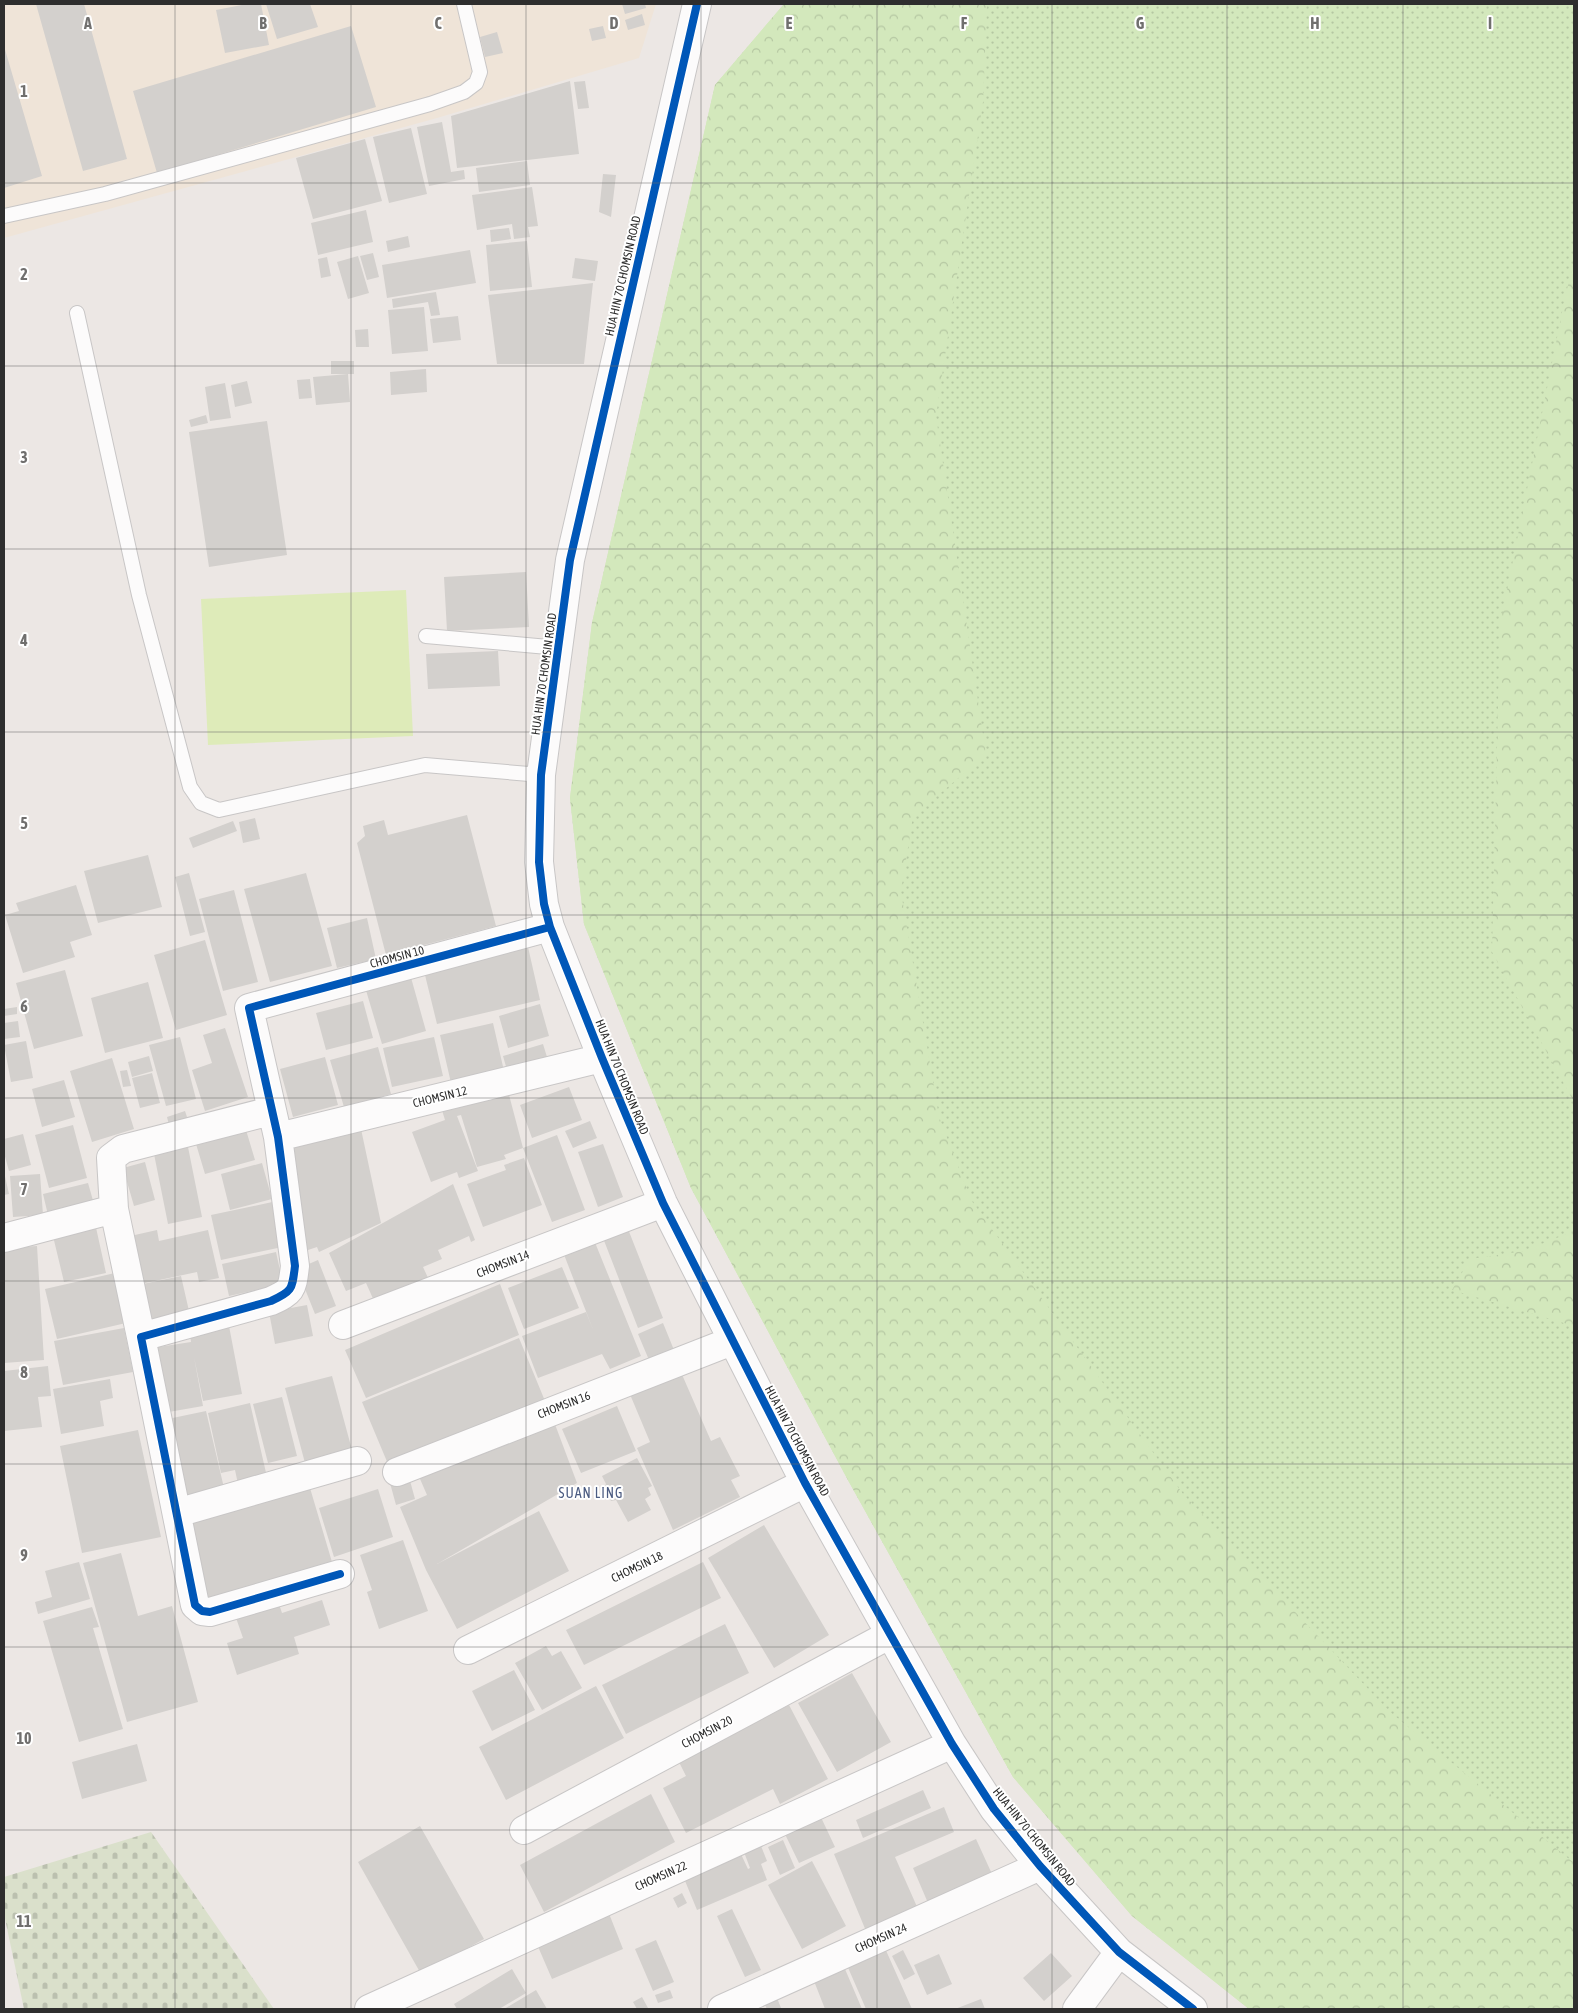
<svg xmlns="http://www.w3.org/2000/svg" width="1578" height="2013" viewBox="0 0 1578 2013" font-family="'Asap Condensed',sans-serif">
<defs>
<pattern id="grass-dots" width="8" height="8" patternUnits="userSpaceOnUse" patternTransform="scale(1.25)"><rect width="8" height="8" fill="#d3e8bc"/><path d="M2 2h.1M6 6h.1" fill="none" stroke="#b5c7a2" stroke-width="1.8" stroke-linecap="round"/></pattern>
<pattern id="forest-crowns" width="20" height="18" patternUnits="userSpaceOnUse" patternTransform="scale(1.25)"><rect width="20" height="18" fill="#d3e8bc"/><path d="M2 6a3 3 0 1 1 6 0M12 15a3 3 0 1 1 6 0" fill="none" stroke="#b5c7a2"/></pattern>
<pattern id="cemetery-stones" width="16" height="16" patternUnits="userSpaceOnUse" patternTransform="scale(1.25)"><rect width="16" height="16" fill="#dae0cb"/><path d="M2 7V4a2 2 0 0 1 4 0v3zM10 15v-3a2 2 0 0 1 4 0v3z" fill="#bbc0af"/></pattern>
</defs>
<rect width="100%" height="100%" fill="#ece7e4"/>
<path fill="#efe4d8" d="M 4,4 L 656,4 L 639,58 L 437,118 L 4,238 Z"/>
<path fill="url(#grass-dots)" d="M 784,4 L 1574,4 L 1574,2009 L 1249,2009 L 1132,1916 L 1013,1777 L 849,1482 L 691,1188 L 584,924 L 570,798 L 592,623 L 715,85 Z"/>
<path fill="url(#forest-crowns)" d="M 784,4 L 987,4 L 983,102 L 936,416 L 986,755 L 913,816 L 901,892 L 939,1117 L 971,1200 L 1183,1494 L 1390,1712 L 1574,1863 L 1574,2009 L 1249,2009 L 1132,1916 L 1013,1777 L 849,1482 L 691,1188 L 584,924 L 570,798 L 592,623 L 715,85 Z
M 1574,262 L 1574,1102 L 1492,952 L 1500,626 L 1565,297 Z
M 1574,1231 L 1574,1326 L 1452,1290 L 1470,1259 L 1524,1251 Z"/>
<path fill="url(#cemetery-stones)" d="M 151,1832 L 274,2009 L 24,2009 L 4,1914 L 4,1877 Z"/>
<path fill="#deebb9" d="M 406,590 L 413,736 L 208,745 L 201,599 Z"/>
<path fill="#d3d0cd" d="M 36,4 L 84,4 L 127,159 L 83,171 Z
M 247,4 L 261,4 L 269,45 L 225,53 L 216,10 Z
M 266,4 L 310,4 L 318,27 L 277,39 Z
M 622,4 L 645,4 L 646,8 L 625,14 Z
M 642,14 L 645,25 L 628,30 L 625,20 Z
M 351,26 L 376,107 L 157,173 L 133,91 Z
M 603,26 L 606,38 L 592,41 L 589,29 Z
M 497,32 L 503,53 L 485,57 L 480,37 Z
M 4,46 L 42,176 L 4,188 Z
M 570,81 L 579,154 L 457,168 L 451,116 Z
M 585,81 L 589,108 L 578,109 L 574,82 Z
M 442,122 L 451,172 L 464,170 L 465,179 L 429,186 L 417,127 Z
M 411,128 L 427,194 L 389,203 L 373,137 Z
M 365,139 L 382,201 L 313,219 L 296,158 Z
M 527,161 L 530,185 L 479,192 L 476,168 Z
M 603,174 L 616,175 L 611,217 L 599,212 Z
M 532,187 L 538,226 L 528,227 L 530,237 L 514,239 L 512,224 L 477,230 L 472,195 Z
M 366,210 L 373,242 L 318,255 L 311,223 Z
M 509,228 L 511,239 L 491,242 L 490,230 Z
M 408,236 L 410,247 L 388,252 L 386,241 Z
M 527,241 L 532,287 L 490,291 L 486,245 Z
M 470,250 L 476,283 L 387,298 L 382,265 Z
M 373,253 L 379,277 L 367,280 L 360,256 Z
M 358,256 L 369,293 L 348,299 L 337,262 Z
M 327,257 L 331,276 L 321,278 L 318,259 Z
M 575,258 L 598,261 L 595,281 L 572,278 Z
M 593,283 L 584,364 L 497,364 L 488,295 Z
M 436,292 L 440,315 L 431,316 L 428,302 L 393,308 L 392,299 Z
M 424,307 L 428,351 L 392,354 L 388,310 Z
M 458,316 L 461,340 L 433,343 L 430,319 Z
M 368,329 L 369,347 L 356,347 L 355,330 Z
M 331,361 L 354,361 L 354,374 L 331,374 Z
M 426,369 L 427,392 L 391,395 L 390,372 Z
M 348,374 L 350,402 L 316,405 L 313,377 Z
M 310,379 L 312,398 L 299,399 L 297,380 Z
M 247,381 L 252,403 L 235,407 L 231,385 Z
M 225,383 L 231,418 L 210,421 L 205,387 Z
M 206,415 L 208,423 L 191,427 L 189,420 Z
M 267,421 L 287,555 L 209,567 L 189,432 Z
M 526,572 L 529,627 L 447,631 L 444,577 Z
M 498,651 L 500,686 L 428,689 L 426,654 Z
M 467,815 L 496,926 L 386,955 L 357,843 L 365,836 L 363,826 L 384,820 L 388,835 Z
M 255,818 L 260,839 L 243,843 L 239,822 Z
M 233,821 L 237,831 L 193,848 L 189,838 Z
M 148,855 L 162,907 L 98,923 L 84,871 Z
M 189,873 L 205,932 L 190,936 L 175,877 Z
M 306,873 L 332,966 L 270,982 L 244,889 Z
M 76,885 L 92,935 L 70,942 L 75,957 L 23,973 L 5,915 L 19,911 L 16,903 Z
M 234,890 L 258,982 L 223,991 L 199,899 Z
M 367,918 L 376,959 L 337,968 L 327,928 Z
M 205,940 L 227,1015 L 176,1030 L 154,955 Z
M 528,947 L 540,1000 L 437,1024 L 424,971 Z
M 65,970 L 83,1036 L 34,1049 L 16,983 Z
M 410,974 L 426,1031 L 382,1044 L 365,987 Z
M 148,982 L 163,1038 L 105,1053 L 91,998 Z
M 363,1001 L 373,1038 L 326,1050 L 316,1013 Z
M 540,1004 L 549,1036 L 508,1048 L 499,1016 Z
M 17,1007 L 17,1014 L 4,1016 L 4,1009 Z
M 18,1021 L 20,1037 L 4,1039 L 4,1023 Z
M 493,1023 L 504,1071 L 451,1083 L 440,1035 Z
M 225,1028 L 248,1097 L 205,1111 L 192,1070 L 212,1063 L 203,1035 Z
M 180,1037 L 196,1099 L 166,1106 L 149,1045 Z
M 434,1037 L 443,1076 L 392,1087 L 383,1048 Z
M 26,1041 L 33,1078 L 11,1082 L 4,1045 Z
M 543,1044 L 547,1057 L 507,1070 L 503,1056 Z
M 378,1047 L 391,1094 L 344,1107 L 330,1060 Z
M 149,1056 L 153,1071 L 132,1077 L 128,1062 Z
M 325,1057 L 338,1105 L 293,1117 L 280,1069 Z
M 112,1058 L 134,1129 L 92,1142 L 70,1071 Z
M 127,1070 L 131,1086 L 123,1087 L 120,1071 Z
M 152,1073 L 160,1103 L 140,1108 L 132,1078 Z
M 64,1080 L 75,1117 L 42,1127 L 32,1089 Z
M 569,1087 L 582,1120 L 532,1138 L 520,1105 Z
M 508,1091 L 523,1148 L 504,1155 L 506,1159 L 477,1167 L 461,1115 L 457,1116 L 478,1171 L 459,1178 L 457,1172 L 431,1182 L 412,1132 L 445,1120 L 441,1107 Z
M 185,1111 L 188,1120 L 169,1125 L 167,1117 Z
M 590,1121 L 597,1138 L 573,1148 L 565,1131 Z
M 73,1125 L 87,1178 L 49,1188 L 35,1135 Z
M 361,1129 L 381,1223 L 319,1252 L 317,1247 L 302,1252 L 290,1144 Z
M 246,1130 L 255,1160 L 205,1174 L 196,1144 Z
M 23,1134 L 31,1165 L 9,1171 L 4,1153 L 4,1139 Z
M 557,1135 L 585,1210 L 552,1222 L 523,1148 Z
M 603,1144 L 623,1197 L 598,1207 L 578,1152 Z
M 188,1147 L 202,1217 L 168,1224 L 154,1154 Z
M 524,1158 L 542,1205 L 483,1227 L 467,1184 L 506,1170 L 504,1165 Z
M 145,1162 L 155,1200 L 134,1206 L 123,1168 Z
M 262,1163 L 272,1199 L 230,1210 L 221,1174 Z
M 4,1172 L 9,1194 L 4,1195 Z
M 40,1174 L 43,1215 L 13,1217 L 10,1176 Z
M 88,1183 L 94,1204 L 48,1215 L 43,1194 Z
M 453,1184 L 475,1240 L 471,1242 L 469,1236 L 438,1250 L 442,1259 L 423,1267 L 429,1280 L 375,1303 L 366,1283 L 346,1291 L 329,1253 Z
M 277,1201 L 287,1246 L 221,1260 L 211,1215 Z
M 95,1223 L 106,1273 L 64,1282 L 52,1232 Z
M 628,1229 L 663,1318 L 638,1328 L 603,1238 Z
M 157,1230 L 159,1241 L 208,1230 L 219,1278 L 199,1282 L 197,1272 L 136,1285 L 126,1237 Z
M 594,1240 L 641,1356 L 610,1369 L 602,1354 L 538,1378 L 522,1336 L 586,1312 L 594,1332 L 563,1252 Z
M 37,1246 L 44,1360 L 4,1363 L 4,1248 Z
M 276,1252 L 283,1284 L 229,1296 L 222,1264 Z
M 318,1260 L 336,1306 L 315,1314 L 297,1269 Z
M 562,1267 L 579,1308 L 524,1329 L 508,1288 Z
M 115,1273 L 126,1323 L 57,1339 L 45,1289 Z
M 181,1276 L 189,1311 L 146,1321 L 138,1285 Z
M 500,1284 L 519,1335 L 366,1398 L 345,1350 Z
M 307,1305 L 313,1336 L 275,1344 L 269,1312 Z
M 663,1323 L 674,1350 L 649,1360 L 638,1334 Z
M 229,1326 L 242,1394 L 203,1401 L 194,1357 L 203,1406 L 163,1413 L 152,1348 L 191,1342 L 190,1334 Z
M 124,1328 L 133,1372 L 63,1385 L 54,1341 Z
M 519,1338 L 545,1401 L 388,1464 L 362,1402 Z
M 48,1366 L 51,1396 L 38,1397 L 42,1427 L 4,1431 L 4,1371 Z
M 680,1370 L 711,1441 L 720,1437 L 740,1476 L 731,1480 L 740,1497 L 673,1530 L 637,1448 L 650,1442 L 629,1392 Z
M 332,1376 L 352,1450 L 305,1463 L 285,1388 Z
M 110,1379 L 113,1398 L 100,1401 L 104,1426 L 61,1434 L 53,1389 Z
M 282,1397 L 297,1456 L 268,1463 L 253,1404 Z
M 250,1403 L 267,1477 L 238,1484 L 235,1470 L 221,1473 L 208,1413 Z
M 617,1406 L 636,1451 L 581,1473 L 562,1429 Z
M 206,1411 L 224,1488 L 181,1498 L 163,1420 Z
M 553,1419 L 577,1483 L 437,1564 L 539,1511 L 569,1571 L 457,1629 L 426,1570 L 400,1507 L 427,1495 L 417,1472 Z
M 138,1430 L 161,1537 L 82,1553 L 60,1446 Z
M 637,1458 L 652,1486 L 648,1488 L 651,1495 L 645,1499 L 651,1510 L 628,1522 L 616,1500 L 611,1501 L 604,1487 L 606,1484 L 602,1476 Z
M 409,1477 L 415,1499 L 396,1505 L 390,1483 Z
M 310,1488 L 332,1562 L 204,1599 L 182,1525 Z
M 378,1489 L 393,1537 L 334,1557 L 319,1508 Z
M 764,1525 L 829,1635 L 774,1668 L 708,1558 Z
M 403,1540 L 428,1611 L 379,1629 L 367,1592 L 372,1590 L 360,1555 Z
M 121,1553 L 138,1616 L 172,1606 L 198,1702 L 127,1722 L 83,1563 Z
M 79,1562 L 90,1599 L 38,1614 L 35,1602 L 52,1597 L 45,1571 Z
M 703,1562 L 721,1598 L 584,1665 L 566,1630 Z
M 322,1600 L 330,1625 L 294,1637 L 299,1654 L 237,1675 L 227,1643 L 243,1638 L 235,1615 L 278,1601 L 282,1613 Z
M 92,1607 L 99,1627 L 93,1628 L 123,1729 L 79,1742 L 43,1621 Z
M 725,1624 L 749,1673 L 626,1734 L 602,1685 Z
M 546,1646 L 552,1656 L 561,1651 L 582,1688 L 542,1710 L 515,1663 Z
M 514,1670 L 535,1710 L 492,1731 L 472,1691 Z
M 852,1673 L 891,1742 L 837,1772 L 798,1703 Z
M 596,1686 L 624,1738 L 506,1800 L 479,1747 Z
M 789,1705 L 828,1779 L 780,1804 L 773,1789 L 686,1833 L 663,1788 L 686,1776 L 679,1762 Z
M 137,1744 L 147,1781 L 82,1799 L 72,1762 Z
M 923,1790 L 931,1808 L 863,1838 L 856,1820 Z
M 651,1794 L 675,1842 L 544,1912 L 520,1865 Z
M 944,1807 L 954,1832 L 895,1857 L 918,1909 L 866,1931 L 834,1854 Z
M 818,1811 L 835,1847 L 799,1863 L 782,1828 Z
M 420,1826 L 484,1939 L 421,1974 L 358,1862 Z
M 976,1839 L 992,1874 L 928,1903 L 913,1868 Z
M 783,1840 L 795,1868 L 780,1875 L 768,1847 Z
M 761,1846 L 767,1861 L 761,1864 L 767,1880 L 697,1910 L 683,1876 L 740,1852 L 748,1869 L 750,1868 L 744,1852 Z
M 812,1861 L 846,1926 L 802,1949 L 768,1885 Z
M 682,1893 L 687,1903 L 678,1908 L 673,1898 Z
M 732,1909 L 761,1970 L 745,1977 L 717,1916 Z
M 608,1911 L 623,1949 L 552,1979 L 536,1942 Z
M 656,1940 L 674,1982 L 653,1991 L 635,1949 Z
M 884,1946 L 912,2009 L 866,2009 L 846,1963 Z
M 903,1950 L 915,1974 L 904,1980 L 892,1956 Z
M 1051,1953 L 1072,1976 L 1044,2001 L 1023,1978 Z
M 939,1954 L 952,1984 L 927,1995 L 914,1965 Z
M 842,1962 L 862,2009 L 825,2009 L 814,1981 Z
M 512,1969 L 526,1993 L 499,2009 L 457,2009 L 454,2004 Z
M 536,1990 L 547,2009 L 504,2009 Z
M 670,1990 L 673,1998 L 658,2003 L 655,1995 Z
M 775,1993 L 781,2008 L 767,2009 L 762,1999 Z
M 642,1997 L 648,2008 L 637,2009 L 633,2002 Z
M 981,1999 L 985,2009 L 955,2009 Z"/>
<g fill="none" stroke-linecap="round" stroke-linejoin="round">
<defs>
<path id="service" d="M 4,216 L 105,194 L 430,104 L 464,92 L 476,83 L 480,72 L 464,4
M 77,313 L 139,595 L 190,787 L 201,803 L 219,810 L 425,765 L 541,775
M 426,636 L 559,648"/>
<path id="minor" d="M 697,4 L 570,560 L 541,775 L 539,862 L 544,904 L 550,927 L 602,1058 L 663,1203 L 805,1483 L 952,1744 L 994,1809 L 1040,1866 L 1119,1952 L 1193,2009
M 278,1137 L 602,1058
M 4,1238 L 114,1209
M 343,1325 L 663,1203
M 141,1337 L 114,1209 L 111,1158 L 123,1149 L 271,1111
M 397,1472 L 732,1341
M 177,1513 L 357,1461
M 340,1574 L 210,1612 L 202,1611 L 195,1605 L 141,1337 L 271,1301 C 293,1291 292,1289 295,1266 L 278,1137 L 249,1008 L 550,927
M 468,1650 L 805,1483
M 524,1830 L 889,1635
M 369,2009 L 952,1744
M 722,2009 L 1040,1866
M 1077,2009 L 1119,1952"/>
</defs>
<use href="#service" stroke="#c8c6c6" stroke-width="16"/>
<use href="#minor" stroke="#c8c6c6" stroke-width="30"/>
<use href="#service" stroke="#fcfbfb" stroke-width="14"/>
<use href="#minor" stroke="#fcfbfb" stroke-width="28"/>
<defs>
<path id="cycleway" d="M 697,4 L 570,560 L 541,775 L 539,862 L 544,904 L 550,927 L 602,1058 L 663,1203 L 805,1483 L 952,1744 L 994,1809 L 1040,1866 L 1119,1952 L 1193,2009
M 340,1574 L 210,1612 L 202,1611 L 195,1605 L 141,1337 L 271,1301 C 293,1291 292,1289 295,1266 L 278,1137 L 249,1008 L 550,927"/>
</defs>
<use href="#cycleway" stroke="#fff" stroke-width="11"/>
<use href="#cycleway" stroke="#0057b8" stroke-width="8"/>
</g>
<path fill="none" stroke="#706f6e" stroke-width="1" stroke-opacity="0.55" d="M 175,4 L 175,2009M 351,4 L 351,2009M 526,4 L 526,2009M 701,4 L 701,2009M 877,4 L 877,2009M 1052,4 L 1052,2009M 1227,4 L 1227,2009M 1403,4 L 1403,2009M 4,183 L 1574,183M 4,366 L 1574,366M 4,549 L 1574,549M 4,732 L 1574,732M 4,915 L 1574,915M 4,1098 L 1574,1098M 4,1281 L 1574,1281M 4,1464 L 1574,1464M 4,1647 L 1574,1647M 4,1830 L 1574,1830"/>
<g text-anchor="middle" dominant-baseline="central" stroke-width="4" stroke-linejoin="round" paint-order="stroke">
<g font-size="12" fill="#2e2e2e" stroke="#fff">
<text transform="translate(623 276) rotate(-77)">HUA HIN 70 CHOMSIN ROAD</text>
<text transform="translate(544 674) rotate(-82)">HUA HIN 70 CHOMSIN ROAD</text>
<text transform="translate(397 957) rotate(-15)">CHOMSIN 10</text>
<text transform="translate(622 1077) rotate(68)">HUA HIN 70 CHOMSIN ROAD</text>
<text transform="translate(440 1097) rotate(-14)">CHOMSIN 12</text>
<text transform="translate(503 1264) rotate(-21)">CHOMSIN 14</text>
<text transform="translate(564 1405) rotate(-21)">CHOMSIN 16</text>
<text transform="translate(797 1441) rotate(62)">HUA HIN 70 CHOMSIN ROAD</text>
<text transform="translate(637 1567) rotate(-26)">CHOMSIN 18</text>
<text transform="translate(707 1732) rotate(-28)">CHOMSIN 20</text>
<text transform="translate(1034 1837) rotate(51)">HUA HIN 70 CHOMSIN ROAD</text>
<text transform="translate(661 1876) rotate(-24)">CHOMSIN 22</text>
<text transform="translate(881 1938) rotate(-24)">CHOMSIN 24</text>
</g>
<g font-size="14" letter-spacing="1" fill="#4b5b81" stroke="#fff">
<text x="591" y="1493">SUAN LING</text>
</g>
</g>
<g font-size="16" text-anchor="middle" font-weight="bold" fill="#706f6e" stroke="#fff" stroke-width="4" stroke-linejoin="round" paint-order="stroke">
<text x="88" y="29">A</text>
<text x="263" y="29">B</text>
<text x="438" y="29">C</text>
<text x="614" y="29">D</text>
<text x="789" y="29">E</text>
<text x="964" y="29">F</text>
<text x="1140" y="29">G</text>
<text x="1315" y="29">H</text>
<text x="1490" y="29">I</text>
<text x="24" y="97">1</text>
<text x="24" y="280">2</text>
<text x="24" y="463">3</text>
<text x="24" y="646">4</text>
<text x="24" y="829">5</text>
<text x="24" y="1012">6</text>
<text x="24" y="1195">7</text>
<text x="24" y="1378">8</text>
<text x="24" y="1561">9</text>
<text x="24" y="1744">10</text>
<text x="24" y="1927">11</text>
</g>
<rect width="1578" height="2013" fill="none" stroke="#2e2e2e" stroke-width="10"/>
</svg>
